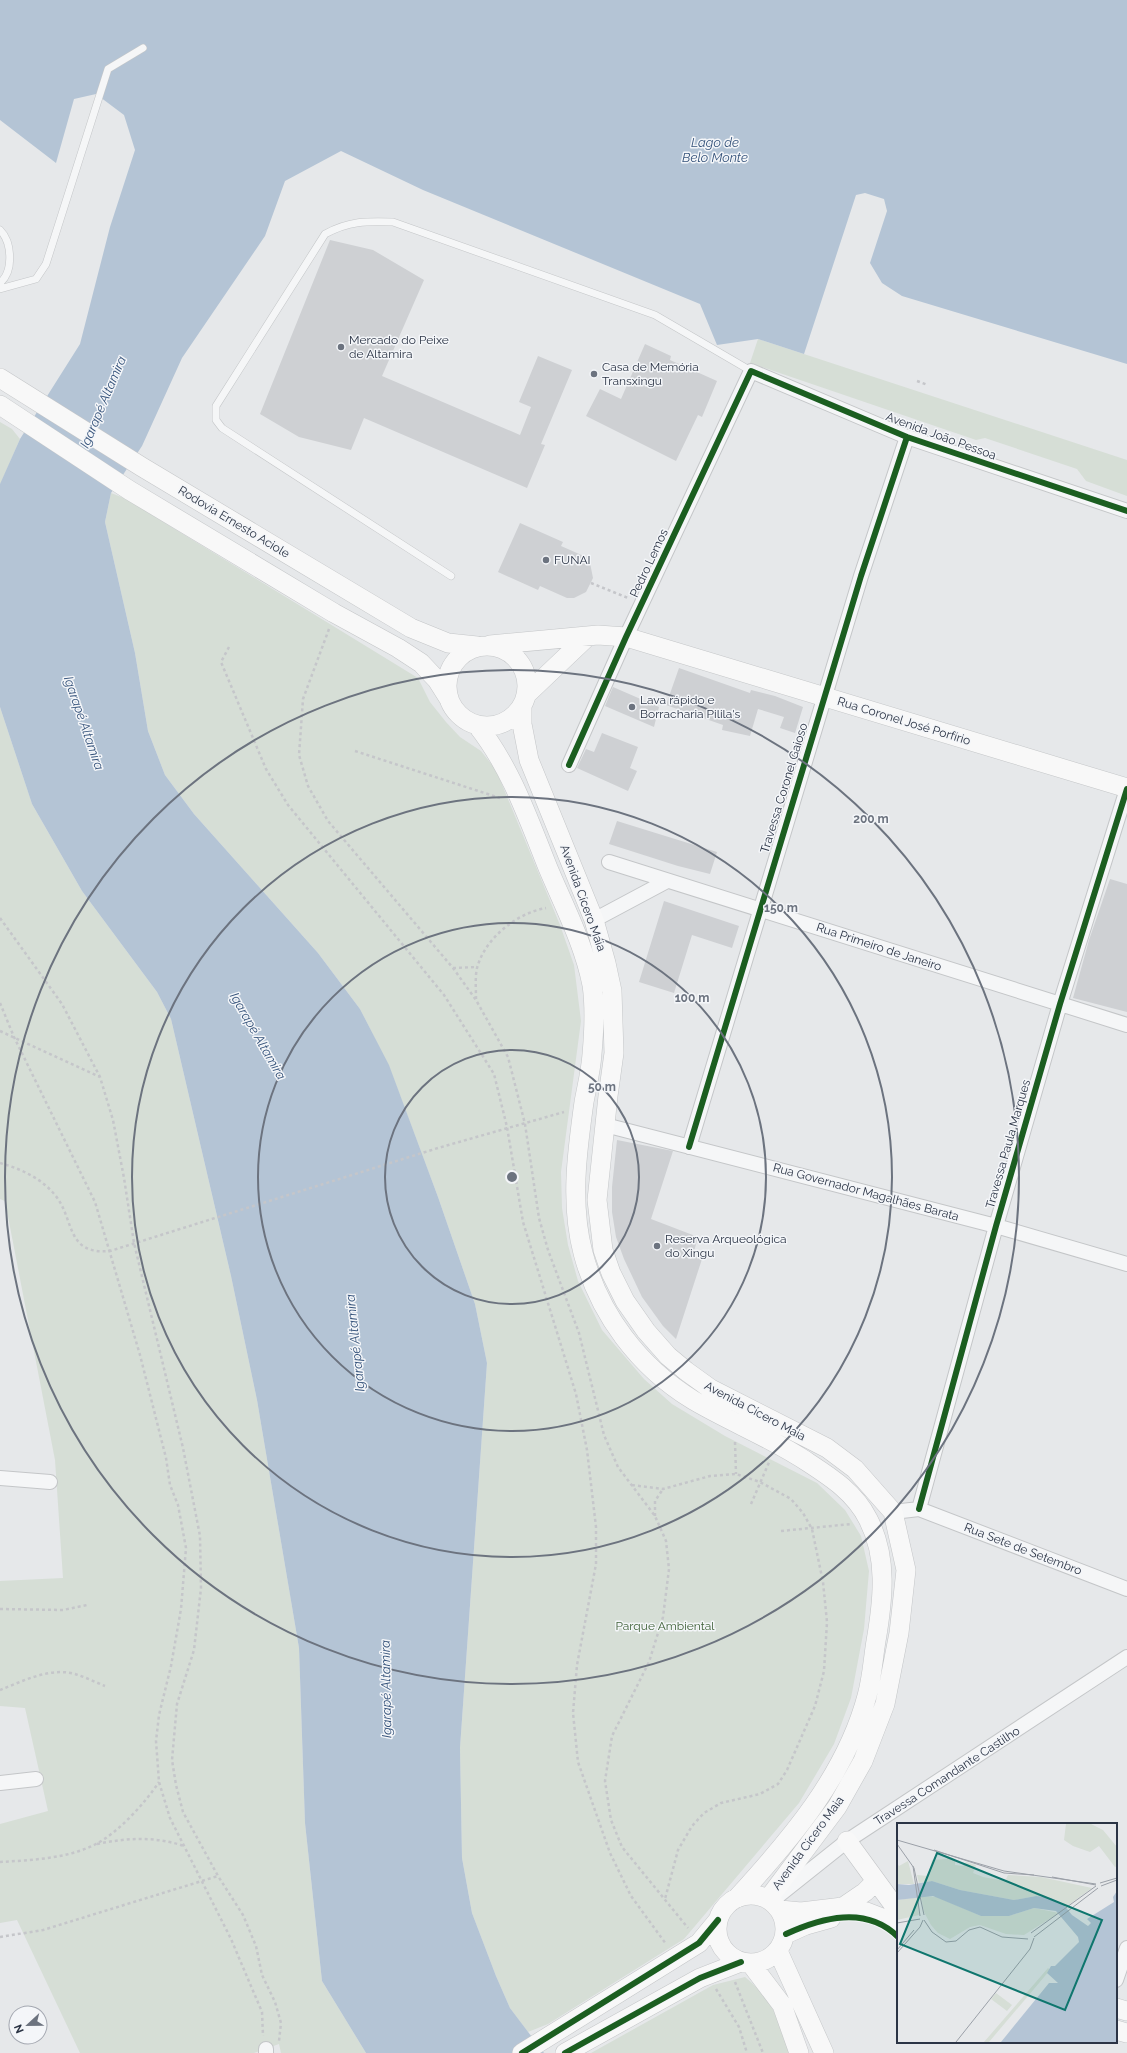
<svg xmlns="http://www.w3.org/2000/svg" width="1127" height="2053" viewBox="0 0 1127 2053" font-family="Raleway,sans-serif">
<rect width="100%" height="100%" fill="#e6e8ea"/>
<path fill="#d6ded6" d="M 758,339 L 1127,460 L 1127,496 L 1086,481 L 1077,469 L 985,438 L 976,440 L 750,363 Z
M 0,422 L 12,429 L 20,439 L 0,485 Z
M 111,493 L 124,498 L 418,678 L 430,702 L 446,722 L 460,737 L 481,751 L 496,770 L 560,925 L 574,965 L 581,1021 L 561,1172 L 562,1208 L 568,1245 L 578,1281 L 602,1330 L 644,1379 L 672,1404 L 725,1436 L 817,1483 L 845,1510 L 861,1536 L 869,1571 L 864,1629 L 851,1698 L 834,1744 L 799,1803 L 684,1939 L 548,2024 L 528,2032 L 510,2008 L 496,1976 L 472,1913 L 462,1858 L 460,1748 L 487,1363 L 475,1304 L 438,1197 L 389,1066 L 360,1009 L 318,953 L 194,814 L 165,775 L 148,731 L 135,653 L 105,522 Z
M 0,707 L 32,804 L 82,891 L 157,992 L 171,1019 L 231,1276 L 257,1400 L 299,1648 L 305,1823 L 322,1981 L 366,2053 L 281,2053 L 279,2044 L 254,2053 L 80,2053 L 17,1920 L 0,1923 L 0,1824 L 48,1811 L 25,1708 L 0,1706 L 0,1581 L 63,1578 L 55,1460 L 5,1201 L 0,1199 Z
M 745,1977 C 773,2000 779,2021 792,2053 L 591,2053 L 713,1985 Z"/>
<path fill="#b4c4d5" d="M 0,0 L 1127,0 L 1127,364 L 902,296 L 882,283 L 870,263 L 887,211 L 884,199 L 865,193 L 856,195 L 804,354 L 758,339 L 717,345 L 700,304 L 423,190 L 341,151 L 285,181 L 265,236 L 182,358 L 142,446 L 111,493 L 105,522 L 135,653 L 148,731 L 165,775 L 194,814 L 318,953 L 360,1009 L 389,1065 L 438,1197 L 475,1304 L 487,1363 L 460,1748 L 462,1858 L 472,1913 L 496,1976 L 510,2008 L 544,2053 L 366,2053 L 322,1981 L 305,1823 L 299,1648 L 257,1400 L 231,1276 L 171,1019 L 157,992 L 82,891 L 32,804 L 0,707 L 0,484 L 20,439 L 80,344 L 110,227 L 135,150 L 124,115 L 96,94 L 74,99 L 56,163 L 0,120 Z"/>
<path fill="#ced0d3" d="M 330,240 L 373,250 L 424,280 L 382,376 L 520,435 L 531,407 L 519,402 L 538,356 L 572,370 L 541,444 L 545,445 L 527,488 L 364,418 L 351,450 L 299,437 L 260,414 Z
M 645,344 L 671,356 L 670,360 L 717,381 L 702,417 L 698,415 L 676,461 L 586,416 L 600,389 L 621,399 Z
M 520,523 L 563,542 L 561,546 L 586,557 L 590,563 L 593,578 L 586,592 L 574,598 L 567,598 L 540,586 L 538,590 L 498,572 Z
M 679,668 L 750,693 L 751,690 L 775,696 L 803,707 L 795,733 L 780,728 L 784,717 L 758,709 L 750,736 L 722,730 L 723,725 L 666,705 Z
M 613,687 L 659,707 L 654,727 L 605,706 Z
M 602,733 L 638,747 L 630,768 L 637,771 L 628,791 L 577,768 L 586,749 L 594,752 Z
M 617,821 L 717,852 L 710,874 L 678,866 L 609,844 Z
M 1110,879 L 1127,884 L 1127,1012 L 1073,998 L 1089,940 Z
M 664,901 L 739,926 L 732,948 L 692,935 L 674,993 L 639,982 Z
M 617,1140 L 673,1151 L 651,1219 L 698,1237 L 693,1255 L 702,1259 L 676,1339 L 663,1326 L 642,1297 L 624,1259 L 616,1237 L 612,1212 L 612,1187 Z"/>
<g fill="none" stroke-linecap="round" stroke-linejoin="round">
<defs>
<path id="lane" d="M 0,230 C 12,242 14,271 0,283
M 0,289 L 36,279 L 46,264 L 108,69 L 143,48
M 451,576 L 222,428 L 216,420 L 216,406 L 325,234 C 349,221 366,221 393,222 L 655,315 L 751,371"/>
<path id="street" d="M 569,765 L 626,637 L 751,371 L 907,437 L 1127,511
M 609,862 L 1127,1025
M 594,920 L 667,881
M 605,1125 L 996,1226 L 1127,1264
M 689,1147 L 861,576 L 907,437
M 0,1478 L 50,1482
M 919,1509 L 996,1226 L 1060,1004 L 1127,789
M 893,1512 L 919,1509 L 1127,1589
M 0,1783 L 36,1779
M 773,1900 L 847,1841 L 1127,1657
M 1116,1980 L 1127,1948
M 266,2049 L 266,2053"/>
<path id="secondary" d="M 0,378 L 142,467 L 411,628 L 448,643 L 477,646
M 0,405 L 129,490 L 334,613 L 398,648 L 421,663 L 437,680 L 449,699
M 490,645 L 598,635 L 626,637 L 1127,788
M447 686a40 40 0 1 1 80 0a40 40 0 1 1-80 0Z
M 527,694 L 588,636
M 522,707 L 522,724 L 529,760 L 594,920 L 606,963 L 612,991 L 614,1053 L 608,1096 L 597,1200 L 603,1250 L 611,1273 L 625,1301 L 646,1331 L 668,1356 L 686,1371 L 711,1389 L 827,1448 L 855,1469 L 893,1512 L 906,1570 L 899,1633 L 885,1704 L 863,1761 L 837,1807 L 768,1899
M 477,725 C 511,768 528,818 548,868 C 564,906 584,944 592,985 C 595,1006 594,1032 592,1054 C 591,1070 587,1086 584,1102 C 577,1152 570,1204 583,1253 C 599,1314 639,1367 693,1400 C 730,1422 772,1438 809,1463 C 832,1478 855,1493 868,1519 C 888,1557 883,1600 876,1641 C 873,1659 872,1678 867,1696 C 846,1775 791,1839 737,1898
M 847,1841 L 898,1911
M717 1929a34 34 0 1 1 68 0a34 34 0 1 1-68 0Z
M 843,1907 L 865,1892 L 876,1881
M 780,1910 L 801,1912 L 843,1907 L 859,1909 L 898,1924
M 786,1934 L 806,1925 L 831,1918
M 778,1951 L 824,2053
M 751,1964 L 782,2005 L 799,2053
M 1116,2008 L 1127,2011
M 1116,2030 L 1127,2033
M 522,2053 L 699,1943 L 718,1920
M 565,2053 L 700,1978 L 741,1962"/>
</defs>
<use href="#lane" stroke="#c4c6c8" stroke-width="8"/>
<use href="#street" stroke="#c4c6c8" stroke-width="16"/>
<use href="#secondary" stroke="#c4c6c8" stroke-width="20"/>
<path stroke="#c5c6ca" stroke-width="2.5" stroke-dasharray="3 3" stroke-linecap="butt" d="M 917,381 L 928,385
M 591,583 L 628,598
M 329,629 L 303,699 L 299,755 L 308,786 L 328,821 L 453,968 L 476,1000 L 508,1057 L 525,1124 L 539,1218 L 548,1250 L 579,1333 L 604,1435 L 618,1467 L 655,1516 L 666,1541 L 669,1569 L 663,1617 L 649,1662 L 612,1736 L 605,1781 L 611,1820 L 622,1847 L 688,1928
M 229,647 L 221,662 L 266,769 L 288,805 L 444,995 L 494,1074 L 507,1127 L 523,1222 L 576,1394 L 587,1450 L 596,1527 L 596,1564 L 577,1665 L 573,1713 L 578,1762 L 610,1853 L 631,1896 L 666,1944
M 355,751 L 500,798
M 0,918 L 62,1004 L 100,1077 L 113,1120 L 124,1178 L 134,1243 L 183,1448 L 200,1536 L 201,1588 L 194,1650 L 177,1704 L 172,1760 L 176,1785 L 183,1812 L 218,1876 L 243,1915 L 256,1946 L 262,1975 L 275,2002 L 281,2023 L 279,2041
M 453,968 L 477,967
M 476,999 C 476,989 475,977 477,968 C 485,938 517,913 546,908
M 0,1003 L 14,1037 L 95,1202 L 140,1355 L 166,1458 L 170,1485 L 178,1505 L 186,1548 L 181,1609 L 171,1666 L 159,1715 L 156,1741 L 159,1782 L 170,1818 L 231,1939 L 262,2012 L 263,2036
M 0,1031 L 100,1077
M 0,1163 C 21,1169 41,1178 55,1195 C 75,1219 65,1255 110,1251 L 438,1148 L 564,1112
M 735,1442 L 736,1474
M 632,1485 L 663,1489 L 710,1476 L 736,1474 L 760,1482 L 791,1499 L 803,1513 L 812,1529 L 823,1582 L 827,1622 L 824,1671 L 815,1706 L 787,1770 L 778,1784 L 760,1794 L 721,1803 L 704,1813 L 692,1826 L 678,1850 L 665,1899
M 751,1504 L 770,1460
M 655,1516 L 655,1501 L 663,1489
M 781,1531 L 851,1524
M 0,1609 L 63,1610 L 87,1605
M 0,1690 C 23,1681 50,1667 75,1674 C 85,1677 95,1682 105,1686
M 97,1844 C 127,1838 154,1836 184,1846
M 0,1862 C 31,1860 67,1859 96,1844 C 119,1832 145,1803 159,1782
M 0,1937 L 43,1930 L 218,1876
M 735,1982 L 763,2053
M 716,1989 L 739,2027 L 747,2053"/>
<use href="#lane" stroke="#f5f6f7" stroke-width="7"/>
<use href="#street" stroke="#f5f6f7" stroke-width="14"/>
<use href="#secondary" stroke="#f8f8f8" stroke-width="19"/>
<defs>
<path id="cycleway" d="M 569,765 L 626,637 L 751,371 L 907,437 L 1127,511
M 689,1147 L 861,576 L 907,437
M 919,1509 L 996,1226 L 1060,1004 L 1127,789
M 786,1934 C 821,1918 866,1905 898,1937
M 522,2053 L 699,1943 L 718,1920
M 565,2053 L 700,1978 L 741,1962"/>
</defs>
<use href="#cycleway" stroke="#f4f6f9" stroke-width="8"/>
<use href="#cycleway" stroke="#1b5e20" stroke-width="6"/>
</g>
<g fill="none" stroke="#6c737f" stroke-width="2">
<circle cx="512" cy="1177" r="127"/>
<circle cx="512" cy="1177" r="254"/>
<circle cx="512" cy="1177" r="380"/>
<circle cx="512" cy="1177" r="507"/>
</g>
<g fill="#6c737f" stroke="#f4f6f9" stroke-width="1.5">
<circle cx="341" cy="347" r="4"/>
<circle cx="594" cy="374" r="4"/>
<circle cx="546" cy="560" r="4"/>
<circle cx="632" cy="707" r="4"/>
<circle cx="657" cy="1246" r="4"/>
</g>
<g text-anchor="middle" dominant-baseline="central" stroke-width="3" stroke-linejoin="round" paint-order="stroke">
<g font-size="12" fill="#2b3445" stroke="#f4f6f9" text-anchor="start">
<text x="349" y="340">Mercado do Peixe<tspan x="349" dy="14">de Altamira</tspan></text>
<text x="602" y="367">Casa de Memória<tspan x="602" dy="14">Transxingu</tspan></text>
<text x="554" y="560">FUNAI</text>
<text x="640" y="700">Lava rápido e<tspan x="640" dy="14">Borracharia Pilila's</tspan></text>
<text x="665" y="1239">Reserva Arqueológica<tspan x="665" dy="14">do Xingu</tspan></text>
</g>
<g font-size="12" fill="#2b3445" stroke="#f4f6f9">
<text transform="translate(941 436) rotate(20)">Avenida João Pessoa</text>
<text transform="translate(234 522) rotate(31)">Rodovia Ernesto Aciole</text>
<text transform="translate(649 563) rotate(-65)">Pedro Lemos</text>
<text transform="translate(904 721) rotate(17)">Rua Coronel José Porfírio</text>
<text transform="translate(784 788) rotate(-73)">Travessa Coronel Gaioso</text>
<text transform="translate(583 898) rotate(70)">Avenida Cícero Maia</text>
<text transform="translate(879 947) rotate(18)">Rua Primeiro de Janeiro</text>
<text transform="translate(1008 1144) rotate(-74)">Travessa Paula Marques</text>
<text transform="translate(866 1192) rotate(15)">Rua Governador Magalhães Barata</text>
<text transform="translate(755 1411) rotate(28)">Avenida Cícero Maia</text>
<text transform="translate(1023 1549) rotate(21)">Rua Sete de Setembro</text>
<text transform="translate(947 1776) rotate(-33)">Travessa Comandante Castilho</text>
<text transform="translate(808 1843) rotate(-54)">Avenida Cícero Maia</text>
</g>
<g font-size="12" fill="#3f6138" stroke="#f4f6f9">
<text x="665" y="1626">Parque Ambiental</text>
</g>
<g font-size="13" font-style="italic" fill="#34527a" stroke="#f4f6f9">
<text x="715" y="142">Lago de<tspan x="715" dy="15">Belo Monte</tspan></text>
<text transform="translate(103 402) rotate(-67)">Igarapé Altamira</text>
<text transform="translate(84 723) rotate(71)">Igarapé Altamira</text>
<text transform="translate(258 1036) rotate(60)">Igarapé Altamira</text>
<text transform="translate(355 1343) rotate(-96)">Igarapé Altamira</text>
<text transform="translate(386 1689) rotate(-91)">Igarapé Altamira</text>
</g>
</g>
<g transform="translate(897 1823)">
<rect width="220" height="220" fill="#e6e8ea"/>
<path d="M 169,1 L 194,1 L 206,7 L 220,24 L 220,43 L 218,44 L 202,23 L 193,29 L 176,23 L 167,17 ZM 50,33 L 58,36 L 58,42 L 66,43 L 69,39 L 79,42 L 76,50 L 86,54 L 108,58 L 111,52 L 144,54 L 195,65 L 169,84 L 139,73 L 117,77 L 63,67 L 35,58 L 22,60 L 20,52 L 31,53 L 35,37 L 50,36 ZM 11,38 L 17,61 L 0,61 L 0,40 L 2,43 ZM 24,73 L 40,74 L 84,93 L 112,93 L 137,85 L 162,90 L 127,112 L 109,111 L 83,102 L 73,104 L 53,116 L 41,110 L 34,102 L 27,89 ZM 20,74 L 22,92 L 0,97 L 0,77 ZM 151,145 L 153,147 L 92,219 L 87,219 ZM 99,170 L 115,182 L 110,188 L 94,176 Z" fill="#d6ded6"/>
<path d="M 35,58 L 63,67 L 117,77 L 139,73 L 154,75 L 166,81 L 175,92 L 191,103 L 194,100 L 190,96 L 217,79 L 216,74 L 220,68 L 220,219 L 104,219 L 152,160 L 161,160 L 150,150 L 154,143 L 158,143 L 182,119 L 181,114 L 159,88 L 137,85 L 112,93 L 84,93 L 36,73 L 0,77 L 0,61 L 12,62 Z" fill="#b4c4d5"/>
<path fill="none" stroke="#9ba0a8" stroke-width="1" d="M 0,17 L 107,48 L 199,61M 0,21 L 17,45 L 27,92M 37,27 L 107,50 L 137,52M 16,43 L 23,93M 155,54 L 199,62M 203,60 L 220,55M 204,63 L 220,57M 27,97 L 35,109 L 49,119 L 59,118 L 72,107 L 83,104 L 105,114 L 131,116M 0,100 L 23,96M 134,110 L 199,63M 137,114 L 201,65M 0,127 L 17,107M 0,130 L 23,104 L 26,97M 59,219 L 133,126 L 137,115"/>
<path fill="#0f766e" fill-opacity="0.15" stroke="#0f766e" stroke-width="2" d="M 40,30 L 205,97 L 168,187 L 3,121 Z"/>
<rect width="220" height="220" fill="none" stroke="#2b3445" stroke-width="2"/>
</g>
<circle cx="512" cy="1177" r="6" fill="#6c737f" stroke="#f4f6f9" stroke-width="2"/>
<g font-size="12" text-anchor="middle" font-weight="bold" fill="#6c737f" stroke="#f4f6f9" stroke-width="3" stroke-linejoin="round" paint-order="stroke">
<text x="871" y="823">200 m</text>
<text x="781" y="912">150 m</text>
<text x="692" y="1002">100 m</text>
<text x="602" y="1091">50 m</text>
</g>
<g transform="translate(28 2025) rotate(248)"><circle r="19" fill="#f4f6f9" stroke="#a4a8b1"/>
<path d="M0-3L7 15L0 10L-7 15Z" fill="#6c737f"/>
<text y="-6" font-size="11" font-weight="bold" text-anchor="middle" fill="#2b3445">N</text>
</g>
</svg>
